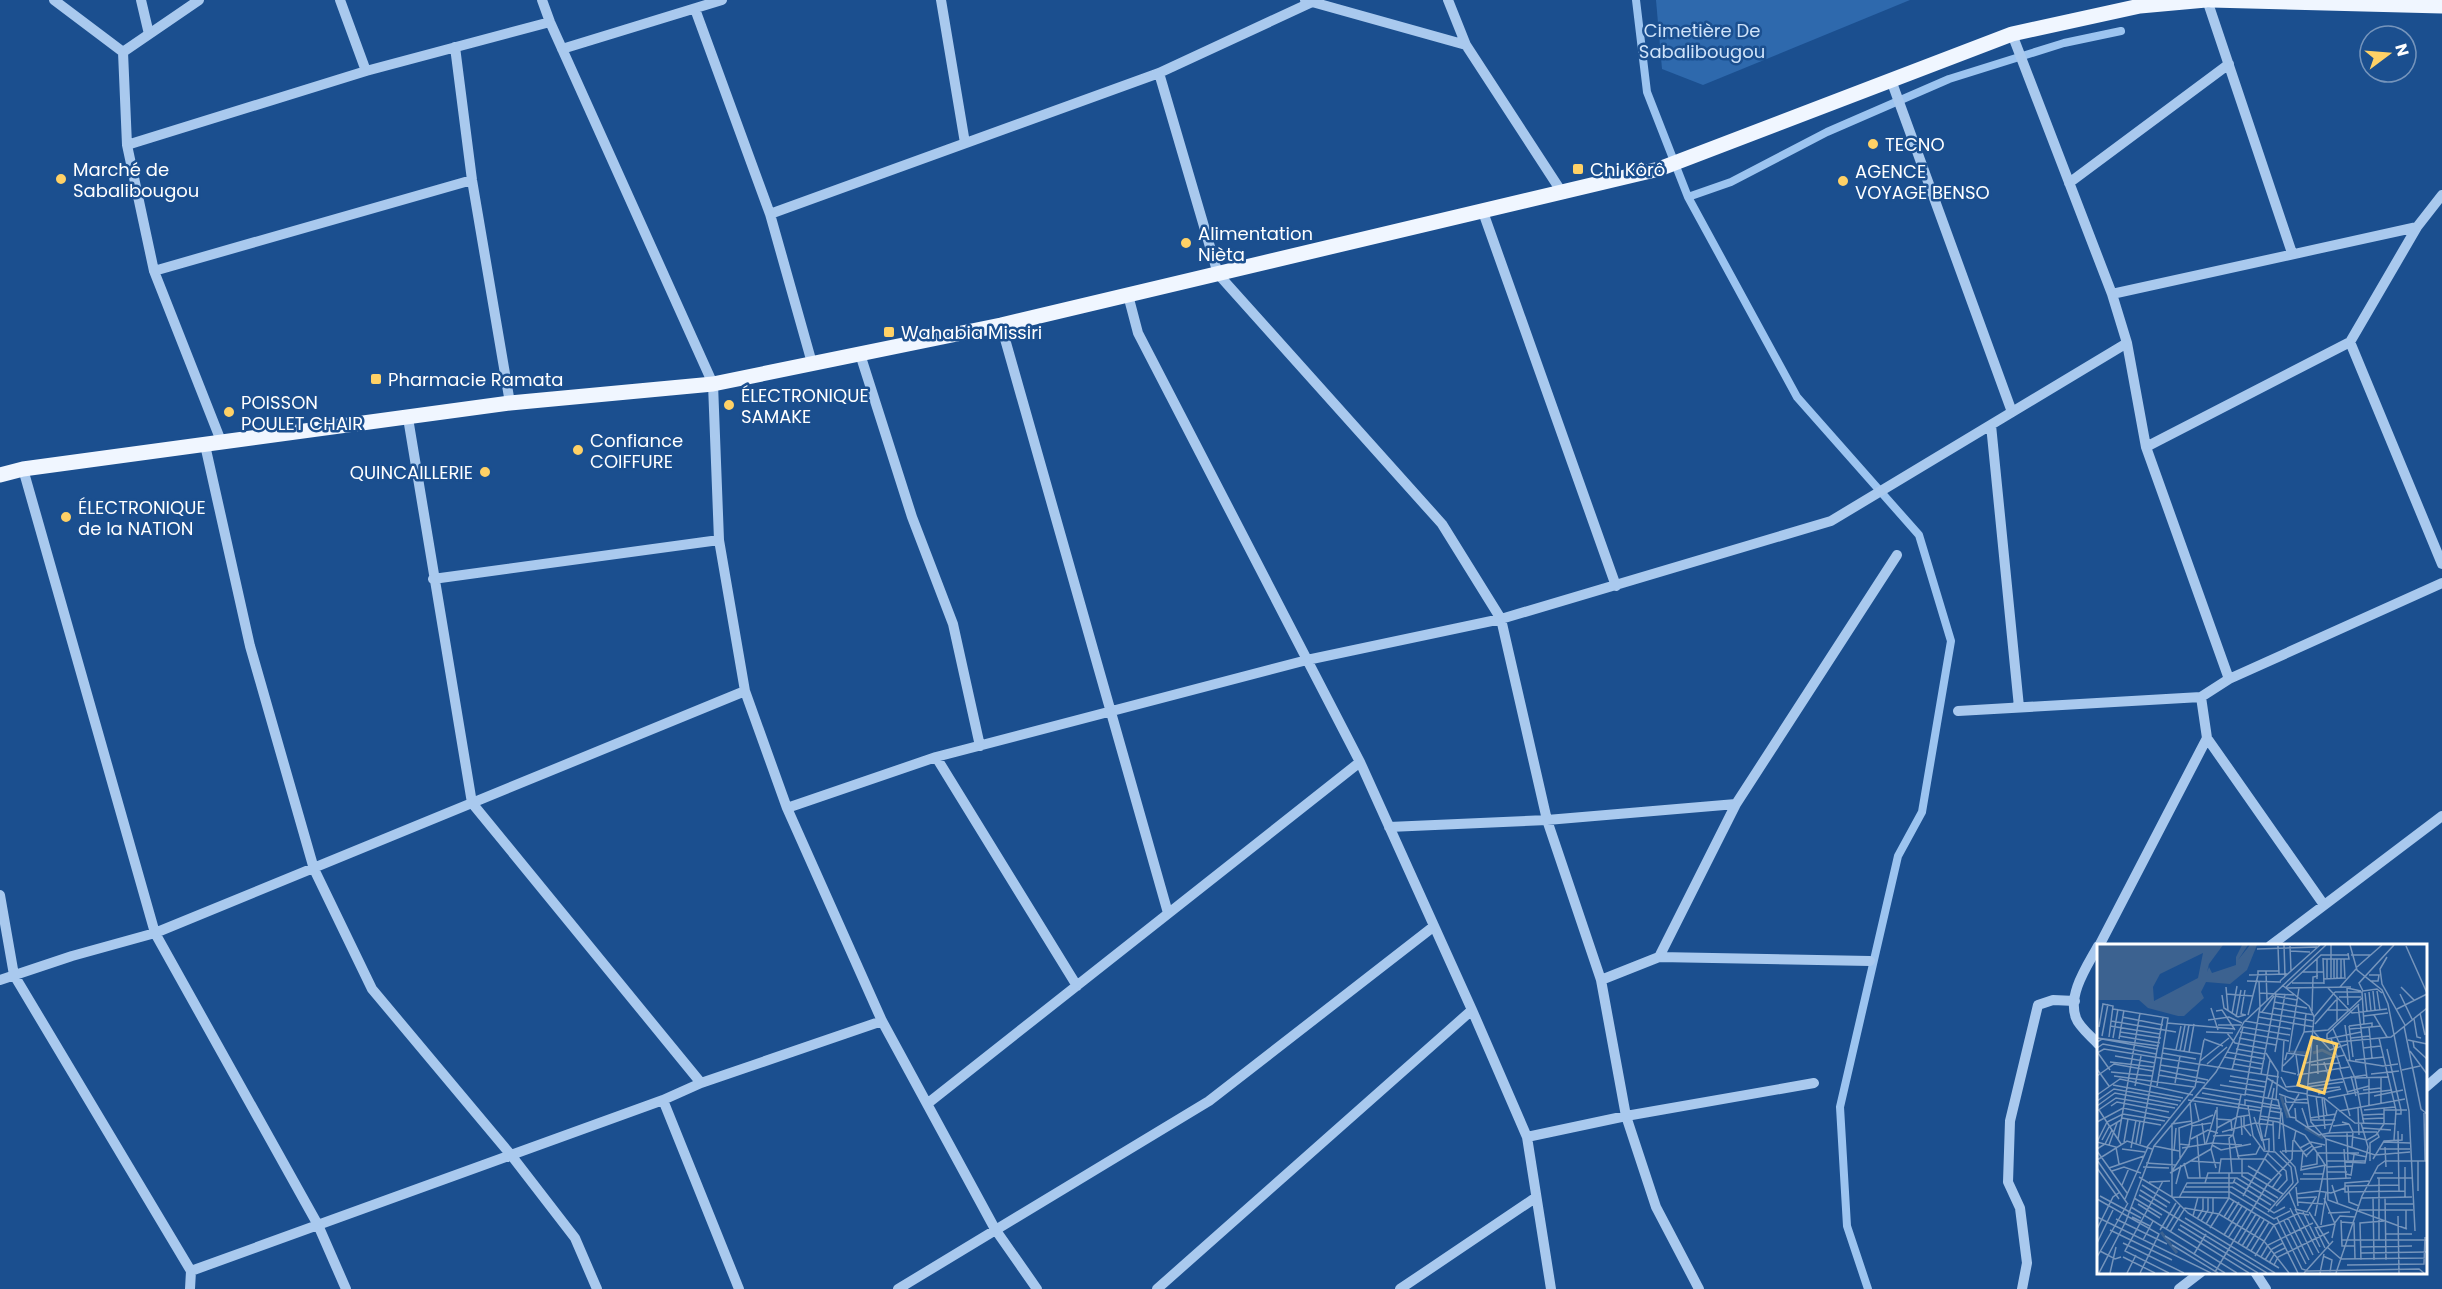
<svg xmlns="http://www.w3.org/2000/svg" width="2442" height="1289" viewBox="0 0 2442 1289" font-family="Poppins,sans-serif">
<rect width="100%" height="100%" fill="#1b4f8f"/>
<path fill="#2e69ad" d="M 1656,0 L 1910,0 L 1703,85 L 1662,69 Z"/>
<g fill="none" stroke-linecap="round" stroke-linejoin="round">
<path stroke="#9cc4f0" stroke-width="8" d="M 1636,0 L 1647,92 L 1688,197 L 1797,397 L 1919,535 L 1951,641 L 1922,812 L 1898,856 L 1840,1107 L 1847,1226 L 1868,1289
M 1688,197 L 1731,182 L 1827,132 L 1949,79 L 2064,43 L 2121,31"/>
<path stroke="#a9c9ee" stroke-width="10" d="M 54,0 L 123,52 L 127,145 L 154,271 L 221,441
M 141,0 L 149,34
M 340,0 L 366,71
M 542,0 L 550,22 L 713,384 L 719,540 L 745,691 L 787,808 L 882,1021 L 995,1229 L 1037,1289
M 941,0 L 965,143
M 1305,0 L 1466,45 L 1563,194
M 1448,0 L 1466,45
M 2207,0 L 2292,253
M 695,9 L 770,214 L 812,363
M 2012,34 L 2112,294 L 2127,343 L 2146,447 L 2229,679
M 455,47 L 472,180 L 510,403
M 562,49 L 722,0
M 123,52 L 199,0
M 1159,73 L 1218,274 L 1442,524 L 1501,619 L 1547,820 L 1601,980 L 1626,1116 L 1656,1207 L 1699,1289
M 1891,80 L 2012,412
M 127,145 L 366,71 L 550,22
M 2069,183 L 2229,64
M 1483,212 L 1616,586
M 770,214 L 1159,73 L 1310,3
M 154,271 L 472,180
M 2112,294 L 2417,227
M 1128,295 L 1138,333 L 1360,762 L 1472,1010 L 1527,1137 L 1551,1289
M 1001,325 L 1168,913
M 2350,342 L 2442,564
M 860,354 L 912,517 L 953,624 L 980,746
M 408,418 L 472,803 L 701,1083
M 1991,425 L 2019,707
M 205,445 L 250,646 L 314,869 L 372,989 L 511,1155 L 575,1238 L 597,1289
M 2146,447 L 2350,342 L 2417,227 L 2442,195
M 23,469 L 155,933 L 318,1225 L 346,1289
M 433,579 L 719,540
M 1958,711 L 2201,697
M 2207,738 L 2324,905
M 936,757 L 1077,986
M 787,808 L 936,757 L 1307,660 L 1501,619 L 1831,521 L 2127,343
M 1389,827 L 1547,820 L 1736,804
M 0,895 L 14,975 L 191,1271 L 190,1289
M 2098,946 C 2088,965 2067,994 2076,1018 C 2079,1027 2092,1037 2098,1044
M 2099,946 L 2207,738 L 2201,697 L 2229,679 L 2442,583
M 2270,946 L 2442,816
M 1659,957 L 1736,804 L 1897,555
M 0,980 L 72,956 L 155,933 L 745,691
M 1601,980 L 1659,957 L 1870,961
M 2426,1087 L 2442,1073
M 663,1100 L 739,1289
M 927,1104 L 1360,762
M 1527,1137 L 1626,1116 L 1814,1083
M 191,1271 L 663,1100 L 701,1083 L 882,1021
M 2255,1272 L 2266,1289
M 898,1289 L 1209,1101 L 1433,927
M 1157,1289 L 1472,1010
M 1400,1289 L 1535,1198
M 2022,1289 L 2027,1263 L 2020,1208 L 2008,1182 L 2010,1121 L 2038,1005 L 2053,1000 L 2075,1001
M 2179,1289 L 2201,1272"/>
<path stroke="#f0f6ff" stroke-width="15" d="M 2211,0 L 2442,6
M 0,475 L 23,469 L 510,403 L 713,384 L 1001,325 L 1659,169 L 2012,34 L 2140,6 L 2206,0"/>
</g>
<g fill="#ffd166" stroke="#1b4f8f" stroke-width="2">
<circle cx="1873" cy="144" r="6"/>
<rect x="1572" y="163" width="12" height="12" rx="3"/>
<circle cx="61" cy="179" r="6"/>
<circle cx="1843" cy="181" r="6"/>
<circle cx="1186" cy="243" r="6"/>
<rect x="883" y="326" width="12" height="12" rx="3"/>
<rect x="370" y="373" width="12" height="12" rx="3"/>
<circle cx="729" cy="405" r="6"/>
<circle cx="229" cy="412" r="6"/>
<circle cx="578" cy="450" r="6"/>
<circle cx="485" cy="472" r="6"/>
<circle cx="66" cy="517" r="6"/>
</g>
<g text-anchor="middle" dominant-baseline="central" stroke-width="5" stroke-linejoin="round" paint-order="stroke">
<g font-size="18" fill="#cfe3fa" stroke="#1b4f8f">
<text x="1702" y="30">Cimetière De<tspan x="1702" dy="21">Sabalibougou</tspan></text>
</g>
<g font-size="18" fill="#fff" stroke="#1b4f8f" text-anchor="start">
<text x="1885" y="144">TECNO</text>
<text x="73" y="169">Marché de<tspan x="73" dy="21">Sabalibougou</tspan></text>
<text x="1590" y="169">Chi Kôrô</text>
<text x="1855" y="171">AGENCE<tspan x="1855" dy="21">VOYAGE BENSO</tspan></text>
<text x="1198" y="233">Alimentation<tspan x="1198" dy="21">Nièta</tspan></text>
<text x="901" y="332">Wahabia Missiri</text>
<text x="388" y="379">Pharmacie Ramata</text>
<text x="741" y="395">ÉLECTRONIQUE<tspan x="741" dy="21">SAMAKE</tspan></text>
<text x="241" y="402">POISSON<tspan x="241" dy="21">POULET CHAIR</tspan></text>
<text x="590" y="440">Confiance<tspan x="590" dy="21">COIFFURE</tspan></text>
<text x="473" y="472" text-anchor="end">QUINCAILLERIE</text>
<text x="78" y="507">ÉLECTRONIQUE<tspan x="78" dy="21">de la NATION</tspan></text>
</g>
</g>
<g transform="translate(2097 944)">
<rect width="330" height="330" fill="#1b4f8f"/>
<path d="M 0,1 L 126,1 L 112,20 L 110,28 L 112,23 L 115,29 L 139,21 L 139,13 L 145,1 L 151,1 L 141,16 L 153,1 L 160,1 L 150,26 L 133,40 L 109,38 L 104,48 L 107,54 L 87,72 L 81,72 L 51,64 L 42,56 L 0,56 ZM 106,9 L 101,34 L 57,57 L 56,43 L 63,30 Z" fill="#3c6290" fill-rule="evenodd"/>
<path fill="none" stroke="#3c6290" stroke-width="3" d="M 193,108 L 212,109M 216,109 L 225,106 L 237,112M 184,152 L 191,174M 208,184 L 226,194M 64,288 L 80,309"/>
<path fill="none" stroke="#7695bc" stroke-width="1.5" d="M 187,1 L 188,32M 253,1 L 260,26 L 285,46 L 291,60 L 312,167 L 318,287M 181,2 L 182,30M 193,2 L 194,27M 309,2 L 330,49M 160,5 L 220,3M 193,7 L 213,8M 254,11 L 274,11M 290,13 L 283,25 L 285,40 L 308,81M 226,14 L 227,40M 220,15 L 220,35M 226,15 L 252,15 L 251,9M 230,15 L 230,34M 237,15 L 237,34M 240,15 L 240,34M 247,15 L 248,35M 260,23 L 285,1M 169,27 L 170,56M 206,28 L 226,28M 152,31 L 190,30M 161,31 L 161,27 L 182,27M 272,31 L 282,31 L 281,37 L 273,37M 234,34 L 234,1M 244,34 L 244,15M 226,35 L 247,34M 150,37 L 184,38M 183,37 L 223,1M 195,39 L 227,39M 185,41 L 212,62 L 217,73 L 210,150 L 214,178 L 229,195 L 231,256 L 310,285M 129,43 L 131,66M 189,43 L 224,11 L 252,11M 243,43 L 259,25M 304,43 L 317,56M 189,44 L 254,43M 231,44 L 255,69 L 290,65M 148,46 L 144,70 L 149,71M 276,47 L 278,66M 280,47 L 283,66M 238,48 L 265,48 L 267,80M 272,48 L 274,67M 163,49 L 197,51M 268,49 L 270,68M 285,49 L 280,45 L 266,47 L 262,39 L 297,1M 129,50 L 156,52M 303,50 L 315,75M 125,51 L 127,64 L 141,73 L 148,71M 178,52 L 200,56M 240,53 L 240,77M 242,53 L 264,53M 177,58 L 210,64M 251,61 L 250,44 L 264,47M 261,61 L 270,134M 114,64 L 121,86M 176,64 L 217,71M 16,65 L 71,74 L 60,142M 300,65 L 330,50M 230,66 L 251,66M 119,67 L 125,66 L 138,86M 215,67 L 216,33 L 221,32M 163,68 L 217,77M 165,68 L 177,52M 323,69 L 328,91M 135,70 L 140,42M 151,71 L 161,31M 277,71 L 290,93M 267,72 L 291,69M 25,73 L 66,81M 139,73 L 144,46M 161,73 L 217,83M 217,73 L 238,48M 317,75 L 320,93 L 324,94M 111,76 L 132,73 L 145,79M 14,77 L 79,88M 148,77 L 194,85M 70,79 L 138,85M 218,80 L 239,56M 121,81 L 144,81M 248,81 L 253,117M 13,82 L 63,90M 252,82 L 256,113M 252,82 L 275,79 L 275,83M 307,82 L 324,165 L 330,170M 2,83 L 6,60 L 16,62 L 12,93M 272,83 L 275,114M 236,85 L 258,134 L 267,180M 253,85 L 284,82M 23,88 L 64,94M 109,88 L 136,89M 143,88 L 192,97M 207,88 L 231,86 L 265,54M 217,88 L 233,106 L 251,100M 130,89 L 138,99 L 169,105M 5,92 L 11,60M 22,92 L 63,99M 0,94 L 62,102M 16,94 L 21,65M 142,94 L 179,101M 234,94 L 244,125M 254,94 L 273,92M 282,94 L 299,166 L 297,196M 22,95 L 27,66M 107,95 L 126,102M 230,95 L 230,90 L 262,60M 230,95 L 264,88M 187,96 L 185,127 L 199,130M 311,96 L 330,100M 316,97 L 317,103 L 330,115M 0,98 L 5,95 L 60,105M 241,98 L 294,93 L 330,64M 220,101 L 221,130M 0,104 L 6,100 L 59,110M 66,104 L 104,110M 266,104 L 284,102M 139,105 L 168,110M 290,105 L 304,166 L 304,170 L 299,170M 79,106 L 84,82M 83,107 L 88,81M 313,107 L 330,130M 87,108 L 92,81M 92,108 L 97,80M 130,108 L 168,115M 178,108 L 188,50M 192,108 L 202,44M 0,109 L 7,105 L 182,133M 1,109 L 13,126M 65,109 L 99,115M 169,109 L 181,128 L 179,156M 199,111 L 203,139M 18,112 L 58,119M 127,113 L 166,120M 188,116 L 190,109 L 210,112M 249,116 L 286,122 L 301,120M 258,116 L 287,113M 103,117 L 132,94M 13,118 L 57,123M 227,118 L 233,136M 209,119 L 248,111M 110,120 L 130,103M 137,120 L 165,125M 63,121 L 101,127M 214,121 L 243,119M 186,122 L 196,112 L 207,88 L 209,69M 0,125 L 12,142M 243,125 L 251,150M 62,126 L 111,136M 135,126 L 146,83 L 193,91M 305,126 L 323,122M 14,128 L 55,132M 164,130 L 179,49M 274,130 L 302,127M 61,131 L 108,139M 200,131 L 252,123M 0,132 L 17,120 L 56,127M 17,132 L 97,143M 133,132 L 169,138M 254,132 L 259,152M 184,133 L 189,143 L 200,142 L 201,138M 284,133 L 284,160M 170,134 L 191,147 L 210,150M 258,134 L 292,133M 272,134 L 272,162M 132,137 L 168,143M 78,139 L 83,112M 211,140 L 269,131M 16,141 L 86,154M 123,141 L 167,148M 38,142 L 44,112M 210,143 L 246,138M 106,144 L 148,151 L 163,63 L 162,37M 211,146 L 243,143M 266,146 L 284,144M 250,148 L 272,142M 105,149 L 143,156M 148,150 L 181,156 L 183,165M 182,150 L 199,156 L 210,155M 221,150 L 244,145M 262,150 L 295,146M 0,151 L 23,135 L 96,151M 210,151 L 227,154 L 258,179 L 299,180M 247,151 L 253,172M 219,152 L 222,175M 277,152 L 306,146M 98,153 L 165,164M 188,153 L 189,158 L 211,159M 225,153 L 228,185M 171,154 L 176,136M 227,154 L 230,172M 231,154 L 262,148M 91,156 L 164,167M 0,157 L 17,145 L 84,157M 93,158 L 95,182 L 114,179M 98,159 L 102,177 L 116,171M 188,159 L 193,173 L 199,174M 148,161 L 148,156 L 182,162M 0,162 L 18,149 L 81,161M 14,162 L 20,158 L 72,168M 151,162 L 156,192 L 167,207 L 178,208 L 194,223 L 196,239M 165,162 L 184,165 L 182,195M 198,164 L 199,176 L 222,191 L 232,189 L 240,166M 205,164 L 211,182M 261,164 L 262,191M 2,166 L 24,200M 267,166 L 298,163M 287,166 L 310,166M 0,167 L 19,154 L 78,164M 173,167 L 185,169 L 189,209M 242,167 L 308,155M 191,168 L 202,150M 327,169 L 328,217M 266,171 L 287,170M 144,172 L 145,191M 147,172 L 147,183 L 154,192M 163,172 L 184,175M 157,173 L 165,197M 25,174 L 64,181M 213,174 L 239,170M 119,175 L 134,176 L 135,187M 163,175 L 181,178 L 208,191 L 225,216 L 228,221 L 218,272M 265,175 L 287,174M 214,176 L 238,176M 0,178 L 26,164 L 73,174M 176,178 L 177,207M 105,179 L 108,201M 236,182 L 252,180 L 245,178M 209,183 L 236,180M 120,184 L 140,173 L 153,171M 266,184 L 294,186M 199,186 L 197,196 L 210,213M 301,187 L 302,247M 125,188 L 158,179 L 176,181M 232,189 L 256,188 L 252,180M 250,189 L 251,216M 100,191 L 103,234M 116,192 L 136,191M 227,192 L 256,192M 168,193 L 177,144M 256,193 L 270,196 L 279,191 L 287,180 L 287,164M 21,195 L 43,69M 94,195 L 111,186 L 121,189M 229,195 L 278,211 L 313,208M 5,196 L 12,183 L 24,176M 0,198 L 10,178 L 26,170 L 68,177M 0,198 L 19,203 L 22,220M 27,198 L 31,175M 286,198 L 313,199M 39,199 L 43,177M 43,200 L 66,73M 109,200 L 119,166M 12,201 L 20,179M 92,201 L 95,182M 115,201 L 124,206 L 154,200M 57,202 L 82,207M 215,202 L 206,208 L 204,226 L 229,221M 50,203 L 98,143 L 107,96M 255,203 L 256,188 L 280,188M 288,203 L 289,223M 34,204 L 39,176M 85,204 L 115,199 L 145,201M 203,204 L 214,198 L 228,201M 0,205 L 8,200 L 15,186M 25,205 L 48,208M 247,205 L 249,235M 283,205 L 313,205M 168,206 L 162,179 L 173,116M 0,207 L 30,249M 77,207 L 79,184M 185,207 L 205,207M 220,209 L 262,209M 251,209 L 270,213M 171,210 L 189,227 L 190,236 L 180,247M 140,212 L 159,210 L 163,202M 209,212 L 217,204 L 225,202M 83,214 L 82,184 L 102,177M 142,215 L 136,191 L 144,151M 145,215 L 145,232 L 181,254M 276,215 L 287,197 L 305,196 L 305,190M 0,216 L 30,197 L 55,205M 0,216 L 30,259M 94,217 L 124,219M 230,217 L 269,217M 273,217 L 273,199 L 282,193 L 280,188M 321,217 L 321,247M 248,218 L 268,219 L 271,203 L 264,179M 49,219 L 79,221M 87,219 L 91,234 L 140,234 L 178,258M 151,222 L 174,236M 46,223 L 72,224M 204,223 L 220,220 L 220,209M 230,223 L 255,222M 308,223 L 308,253M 0,224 L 22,255M 12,224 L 47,212M 119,224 L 114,205 L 120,185 L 120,163M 15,227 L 27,223 L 44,229M 75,227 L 92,201 L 82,200M 230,228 L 250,228M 73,229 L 114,205M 122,229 L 124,215 L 168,215 L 184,231 L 175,244M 135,229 L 132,194 L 136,191M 277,229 L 296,229M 206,230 L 226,230M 249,230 L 254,231 L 257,211M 42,233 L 75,253 L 91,269 L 182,324M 280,234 L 315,234M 282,234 L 282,296M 203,235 L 230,235M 230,235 L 254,234M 66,237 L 28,307 L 72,329M 272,237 L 248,239 L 248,248 L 308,247M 52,238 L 73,237M 137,238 L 174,261M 108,239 L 111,229 L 151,229 L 186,250M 79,240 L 84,221M 25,241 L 32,224M 45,241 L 73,259M 235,241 L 241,260M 248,242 L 302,241M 251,242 L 252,258 L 262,262M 89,243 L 135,243 L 177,269 L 188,263M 199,243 L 201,262M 43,246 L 70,263M 221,247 L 234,249 L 248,244M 85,248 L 133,248 L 177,275 L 193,267M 192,248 L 199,265M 199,250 L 221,247M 42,251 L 170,329M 3,252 L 44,274M 146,252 L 172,207 L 172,195 L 166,196M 75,253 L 75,180 L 95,177M 75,253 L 132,254M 276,253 L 277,316M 288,253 L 289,316M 37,254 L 65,271M 82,254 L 90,239 L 136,239 L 138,235M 132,254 L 177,281 L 201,329M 200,254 L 220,253M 227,254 L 238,280 L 235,294M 265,254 L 315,253M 0,255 L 62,290 L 43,329M 28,255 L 51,203M 200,258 L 226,260M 41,260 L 63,274M 288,260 L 316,260M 179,262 L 201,238 L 198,223 L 183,207M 34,263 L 140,329M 193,264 L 216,311M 198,265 L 222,309M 198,265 L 210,268 L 219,253M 262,266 L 316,266M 309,266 L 309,285M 171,268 L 196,239M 206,268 L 223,303M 212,268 L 232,300M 231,269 L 253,268M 96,272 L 101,253M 301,272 L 302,329M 0,273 L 114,329M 35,273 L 53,282M 127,273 L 137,257M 88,274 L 178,329M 180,274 L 205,325 L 211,327 L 322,325 L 327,329M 191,274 L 212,316M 19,275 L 70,300M 100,275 L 106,265 L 106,254M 131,275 L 142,258M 244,276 L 245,302 L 257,302M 104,277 L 111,266 L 111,254M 187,277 L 209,320M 244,278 L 257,279 L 258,315M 109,280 L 116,268 L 116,253M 83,281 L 161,329M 224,281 L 229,249M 218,283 L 228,304M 113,284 L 132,254 L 132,229M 218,284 L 237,280 L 243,272 L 258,273M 0,285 L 16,253 L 23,248M 69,285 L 83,262M 81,285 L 152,329M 13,286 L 75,316M 63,286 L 79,259M 73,288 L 88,264 L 122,270 L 167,297 L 192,329M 288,290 L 315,290M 127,291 L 145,262M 68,292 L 128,329M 131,294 L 150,265M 46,296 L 56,277M 245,296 L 329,296M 0,299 L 16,266M 26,299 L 87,329M 141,299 L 159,270M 75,301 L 121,329M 145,302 L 163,273M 230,303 L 244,315 L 328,314M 263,303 L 315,302M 149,305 L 167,276M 3,307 L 18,315 L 24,313M 154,307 L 172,278M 264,309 L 329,308M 97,310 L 109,290M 158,312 L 177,281 L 202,269 L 212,271M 226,312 L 235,316 L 233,328M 0,313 L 31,259M 26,313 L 58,329M 164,313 L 171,301 L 216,279M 168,316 L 175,305 L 186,299M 264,316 L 263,279 L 287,277M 172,319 L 178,309 L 188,304M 177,321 L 181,313 L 232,288M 250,321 L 327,320 L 328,293M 118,328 L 170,241 L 195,215 L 196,196M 2,329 L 29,277 L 57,202 L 119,128 L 147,78 L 229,1M 13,329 L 19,303M 30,329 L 39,311M 207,329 L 236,297M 223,329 L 227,310M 239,329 L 265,252 L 281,222 L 288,217 L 330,217"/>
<path fill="#ffd166" fill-opacity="0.15" stroke="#ffd166" stroke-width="3" d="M 215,93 L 240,100 L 227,149 L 201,141 Z"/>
<rect width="330" height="330" fill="none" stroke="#fff" stroke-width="3"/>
</g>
<g transform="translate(2388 54) rotate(74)"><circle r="28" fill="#1b4f8f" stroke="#7695bc" stroke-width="1.5"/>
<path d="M0-4.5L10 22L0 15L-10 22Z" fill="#ffd166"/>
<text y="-9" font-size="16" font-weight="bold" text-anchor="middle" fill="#ffffff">N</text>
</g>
</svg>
